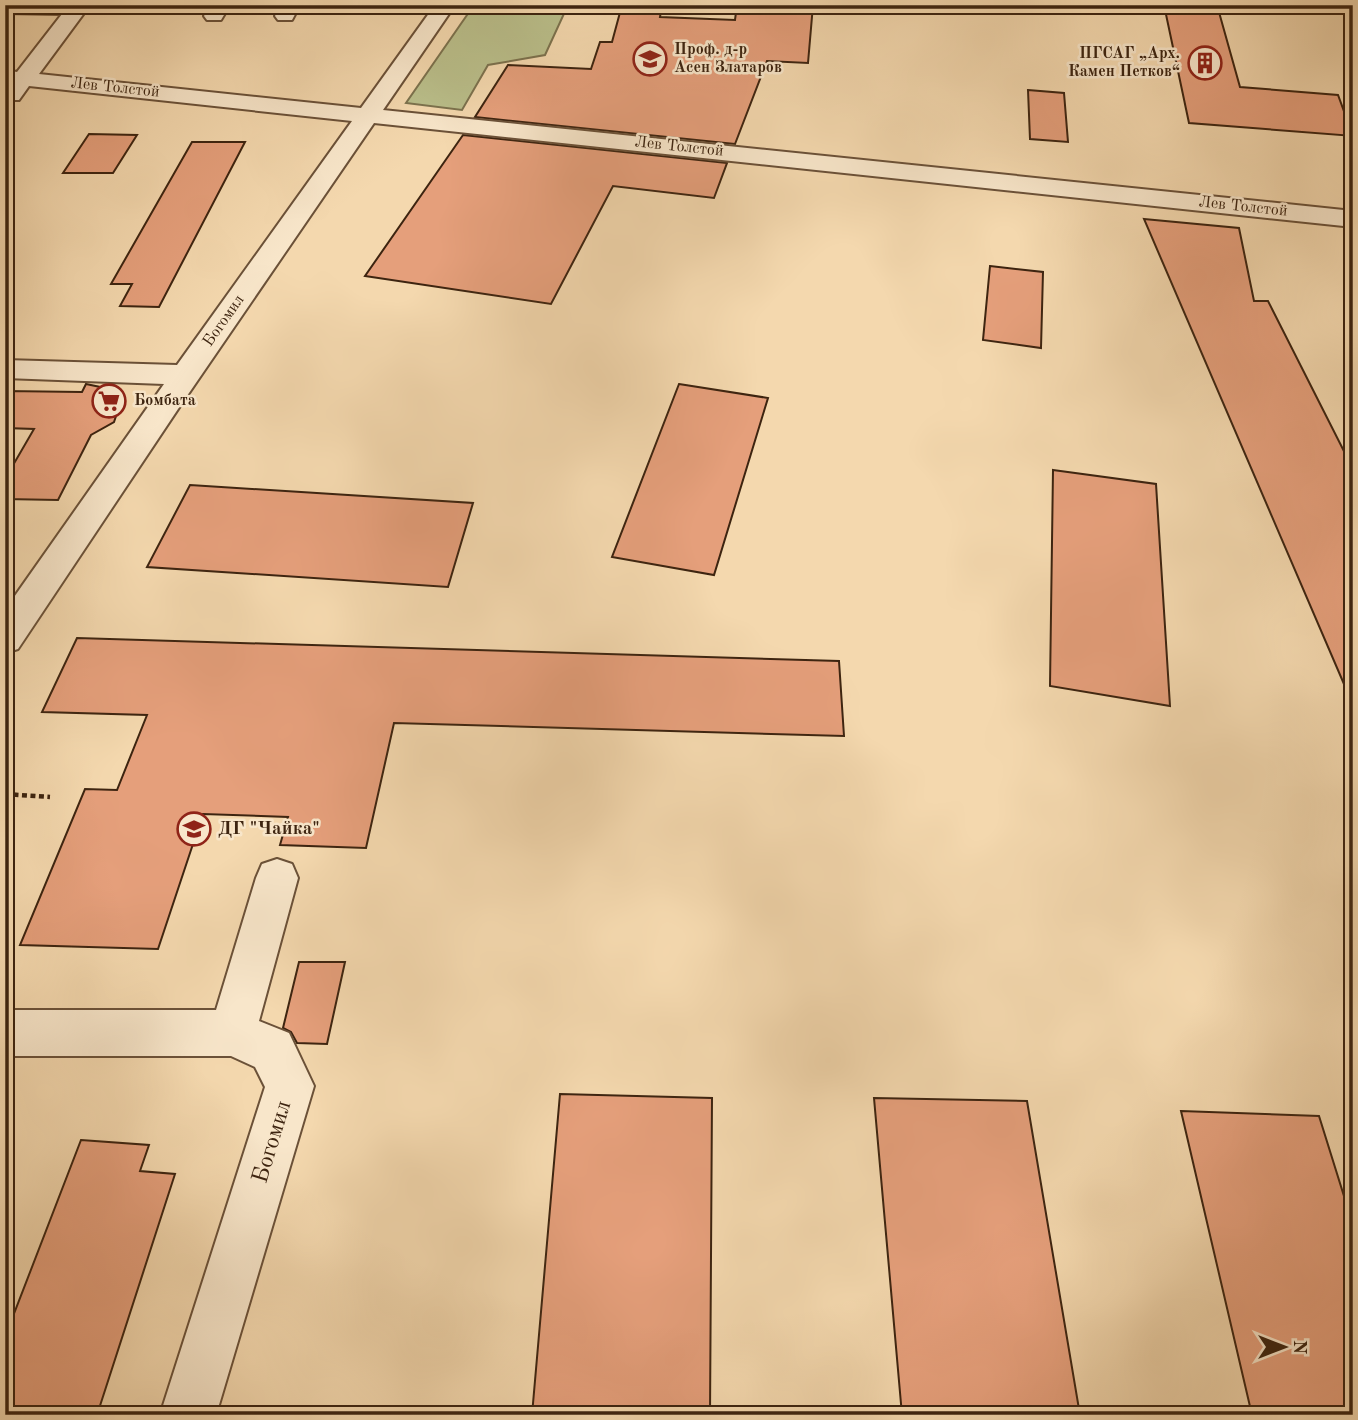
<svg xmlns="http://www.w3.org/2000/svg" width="1358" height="1420" viewBox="0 0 1358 1420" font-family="'Old Standard TT',serif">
<rect width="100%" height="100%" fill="#f4d8ae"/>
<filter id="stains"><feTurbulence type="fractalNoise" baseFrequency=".00286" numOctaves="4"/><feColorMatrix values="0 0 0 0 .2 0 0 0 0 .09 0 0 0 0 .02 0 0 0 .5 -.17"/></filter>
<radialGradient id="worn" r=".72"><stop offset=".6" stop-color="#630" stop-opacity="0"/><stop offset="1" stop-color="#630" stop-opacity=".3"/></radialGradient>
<path fill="#babf8b" stroke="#7c724e" stroke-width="2" d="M 474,5 L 568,5 L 545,55 L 488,65 L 462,110 L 406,103 Z"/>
<path fill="#e59f7b" stroke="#3d2410" stroke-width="2" d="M 622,5 L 662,5 L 660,17 L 735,20 L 737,5 L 813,5 L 808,63 L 767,61 L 735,144 L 475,117 L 508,65 L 591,69 L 600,42 L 612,42 Z
M 1164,5 L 1217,5 L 1240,87 L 1338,95 L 1353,136 L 1189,123 Z
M 1028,90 L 1064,93 L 1068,142 L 1030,139 Z
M 89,134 L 137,135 L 113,173 L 63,173 Z
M 463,135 L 727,163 L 714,198 L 613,186 L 551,304 L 365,276 Z
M 192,142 L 245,142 L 159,307 L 120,306 L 132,284 L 111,284 Z
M 1144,219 L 1239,228 L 1254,301 L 1268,301 L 1353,469 L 1353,705 Z
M 990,266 L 1043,272 L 1041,348 L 983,340 Z
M 86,384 L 105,388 L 117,397 L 119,407 L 114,422 L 91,435 L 58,500 L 5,499 L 5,479 L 34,429 L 5,428 L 5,391 L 82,392 Z
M 679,384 L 768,398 L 714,575 L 612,557 Z
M 1053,470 L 1156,484 L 1170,706 L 1050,686 Z
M 190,485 L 473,503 L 448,587 L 147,567 Z
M 77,638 L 839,661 L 844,736 L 394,723 L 366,848 L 280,845 L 288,817 L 203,814 L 158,949 L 20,945 L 85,789 L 117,790 L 147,715 L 42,712 Z
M 299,962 L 345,962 L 327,1044 L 297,1043 L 291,1032 L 283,1028 Z
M 560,1094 L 712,1098 L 710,1415 L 532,1415 Z
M 874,1098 L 1027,1101 L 1080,1415 L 902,1415 Z
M 1181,1111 L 1319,1116 L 1353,1225 L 1353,1415 L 1252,1415 Z
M 81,1140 L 149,1145 L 140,1171 L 175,1174 L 97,1415 L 5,1415 L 5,1337 Z"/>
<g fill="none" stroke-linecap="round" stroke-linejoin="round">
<defs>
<path id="minor" d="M 5,5 L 90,5 L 39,74 L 361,108 L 435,5 L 455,5 L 383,110 L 1353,211 L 1353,227 L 374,123 L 178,409 L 18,649 L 5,653 L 5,610 L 164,384 L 5,378 L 5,360 L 177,365 L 352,121 L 29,86 L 19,100 L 5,100 L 8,84 L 5,84 L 5,70 L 17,72 L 62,14 L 5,13 Z
M 210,5 L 230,5 L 221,20 L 207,20 L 204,16 Z
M 280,5 L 300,5 L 292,20 L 278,20 L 275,16 Z
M 277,859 L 292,864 L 298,878 L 259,1021 L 289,1033 L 314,1086 L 216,1415 L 160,1415 L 265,1087 L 255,1067 L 231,1056 L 5,1056 L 5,1010 L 216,1010 L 256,878 L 262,864 Z"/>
</defs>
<use href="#minor" stroke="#6b5138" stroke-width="4"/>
<path stroke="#3d2410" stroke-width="4.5" stroke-dasharray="5 3.5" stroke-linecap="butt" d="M 5,794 L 50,797"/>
<use href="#minor" fill="#f8e6ca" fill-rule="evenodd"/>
</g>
<defs>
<symbol id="school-ring" viewBox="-11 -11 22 22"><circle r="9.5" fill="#f8e6ca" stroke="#8f2418" stroke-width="1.5"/><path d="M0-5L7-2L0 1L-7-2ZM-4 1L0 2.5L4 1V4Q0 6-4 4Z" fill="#8f2418"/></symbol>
<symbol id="building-ring" viewBox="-11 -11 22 22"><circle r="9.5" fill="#f8e6ca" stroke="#8f2418" stroke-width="1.5"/><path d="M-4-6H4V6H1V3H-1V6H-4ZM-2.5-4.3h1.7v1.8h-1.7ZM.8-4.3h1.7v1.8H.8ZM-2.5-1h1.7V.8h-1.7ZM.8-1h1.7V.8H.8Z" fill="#8f2418"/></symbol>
<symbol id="supermarket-ring" viewBox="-11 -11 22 22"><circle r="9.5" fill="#f8e6ca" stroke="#8f2418" stroke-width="1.5"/><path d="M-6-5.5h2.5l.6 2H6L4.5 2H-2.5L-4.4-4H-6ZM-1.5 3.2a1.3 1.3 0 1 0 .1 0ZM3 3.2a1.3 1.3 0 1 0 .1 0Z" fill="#8f2418"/></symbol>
</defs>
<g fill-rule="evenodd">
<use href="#school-ring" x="631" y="40" width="38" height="38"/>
<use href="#building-ring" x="1186" y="44" width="38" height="38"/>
<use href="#supermarket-ring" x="90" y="382" width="38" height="38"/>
<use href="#school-ring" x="175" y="810" width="38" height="38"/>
</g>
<g text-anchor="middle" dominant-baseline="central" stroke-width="5" stroke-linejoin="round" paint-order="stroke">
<g font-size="16" font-weight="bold" fill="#3d2410" stroke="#f8e6ca" text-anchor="start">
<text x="674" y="50">Проф. д-р<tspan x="674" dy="18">Асен Златаров</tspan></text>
<text x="1180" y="54" text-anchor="end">ПГСАГ „Арх.<tspan x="1180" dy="18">Камен Петков“</tspan></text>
<text x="134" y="401">Бомбата</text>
</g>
<g font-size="16" fill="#3d2410" stroke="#f8e6ca">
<text transform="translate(115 88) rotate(6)">Лев Толстой</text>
<text transform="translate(679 147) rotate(6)">Лев Толстой</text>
<text transform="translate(1243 207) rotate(6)">Лев Толстой</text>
<text transform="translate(224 321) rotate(-55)">Богомил</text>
</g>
<g font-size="19" font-weight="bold" fill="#3d2410" stroke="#f8e6ca" text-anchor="start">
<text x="218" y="829">ДГ "Чайка"</text>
</g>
<g font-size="23" fill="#3d2410" stroke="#f8e6ca">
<text transform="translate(272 1142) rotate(-73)">Богомил</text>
</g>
</g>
<rect width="1358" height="1420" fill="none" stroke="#f4d8ae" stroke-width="28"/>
<rect x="7" y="7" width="1344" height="1406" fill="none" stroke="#3d2410" stroke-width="3.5"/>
<rect x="14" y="14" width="1330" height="1392" fill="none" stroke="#3d2410" stroke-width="2"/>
<g transform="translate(1284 1347) rotate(90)" stroke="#f8e6ca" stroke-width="5" paint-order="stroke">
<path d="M0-5L12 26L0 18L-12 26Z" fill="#3d2410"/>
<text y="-10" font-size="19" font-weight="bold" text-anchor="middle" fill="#3d2410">N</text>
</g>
<rect width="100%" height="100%" filter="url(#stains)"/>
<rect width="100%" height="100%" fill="url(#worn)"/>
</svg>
